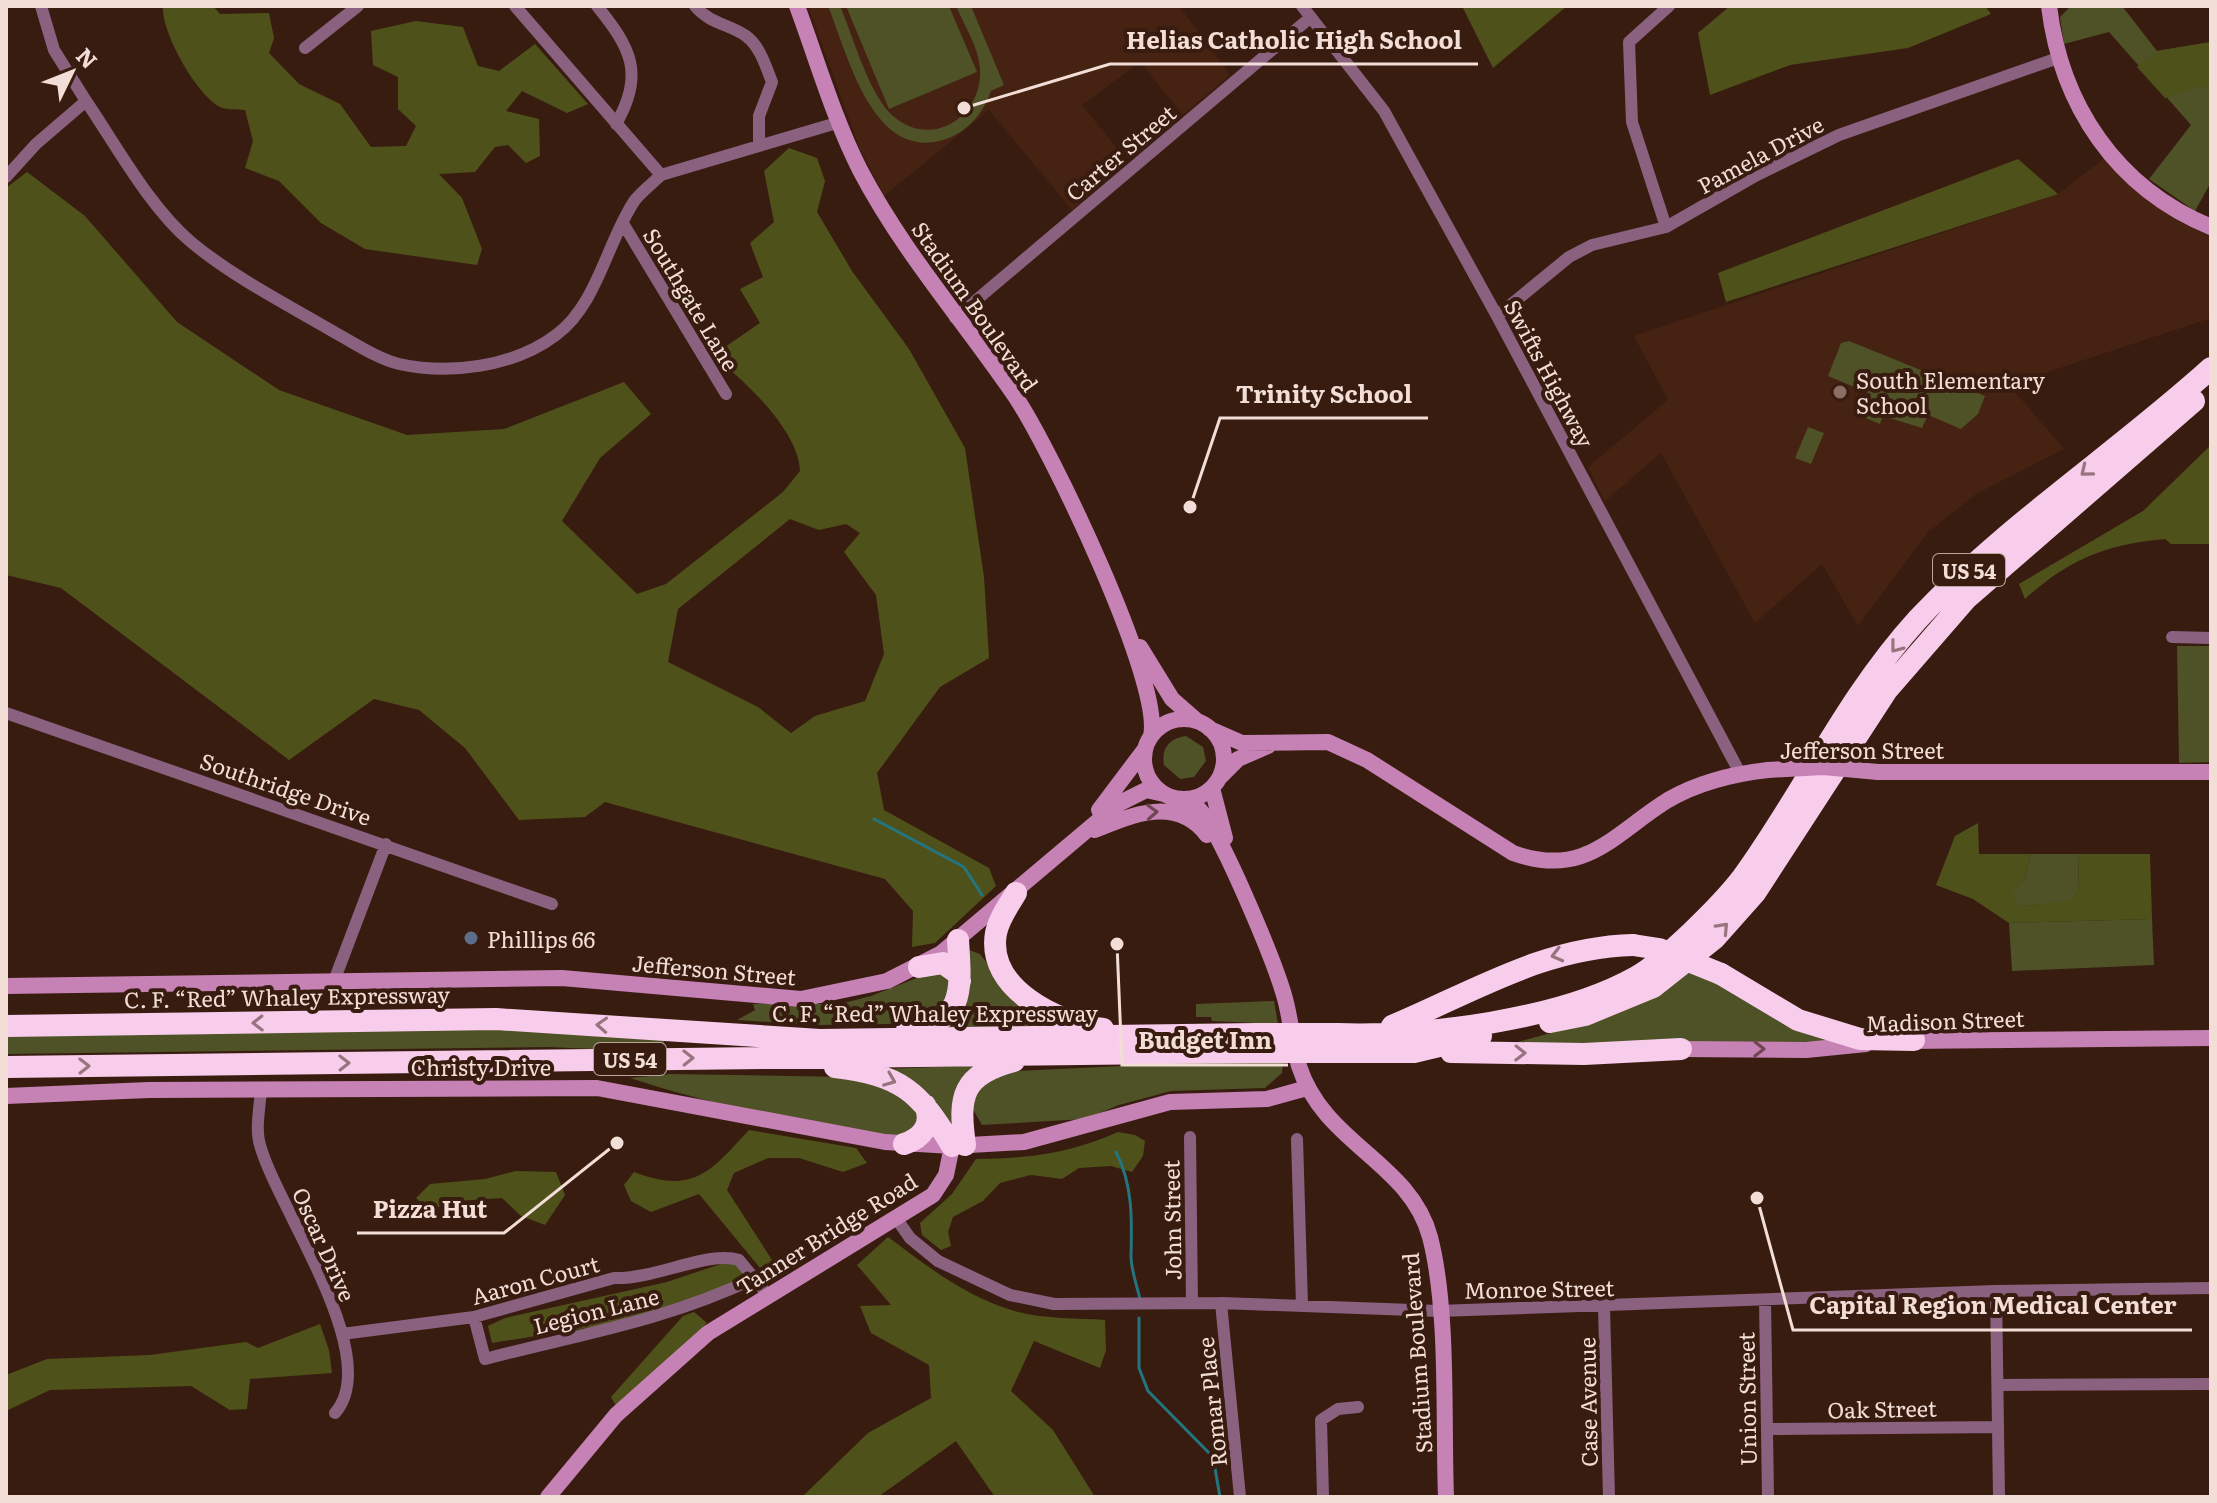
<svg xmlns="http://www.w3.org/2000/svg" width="2217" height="1503" viewBox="0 0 2217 1503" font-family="Literata,serif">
<rect width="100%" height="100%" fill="#391c10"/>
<path fill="#452212" d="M 808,6 L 1179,6 L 1230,75 L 1183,115 L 1140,62 L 1082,105 L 1128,162 L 1072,210 L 989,110 L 884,196 L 860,149 Z
M 2105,158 L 2156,205 L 2211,235 L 2211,318 L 2009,385 L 2064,449 L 1976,494 L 1927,533 L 1858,626 L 1822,564 L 1755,623 L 1661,453 L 1605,501 L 1588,467 L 1668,400 L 1634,336 L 2058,194 Z"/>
<path fill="#4e5226" d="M 828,6 L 840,6 C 853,36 869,95 893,116 C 932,150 983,116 980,69 C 979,48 964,25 956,6 L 971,6 L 1004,85 L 991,91 C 983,113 969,131 946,139 C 873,164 848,55 828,6 Z
M 846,6 L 949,6 L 977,72 L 889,109 Z
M 2071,6 L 2122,6 L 2157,51 L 2211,42 L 2211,182 L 2195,211 L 2149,179 L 2191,125 L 2109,32 L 2064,44 L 2060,17 Z
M 1849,341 L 1985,396 L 1978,414 L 1961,429 L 1928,415 L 1922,428 L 1883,416 L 1880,424 L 1863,417 L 1871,394 L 1828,376 L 1841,343 Z
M 1808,427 L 1824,433 L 1811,464 L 1795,458 Z
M 2177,646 L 2211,646 L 2211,762 L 2179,763 Z
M 1186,736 L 1203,747 L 1206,761 L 1194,777 L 1180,779 L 1164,765 C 1161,749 1169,738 1186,736 Z
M 2030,854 L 2079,854 L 2078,891 L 2070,902 L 2019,906 L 2011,893 L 2025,878 Z
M 2152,919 L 2154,965 L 2012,971 L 2009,923 Z
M 966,949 L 980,954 L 1006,986 L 1053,1027 L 949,1028 Z
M 1696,967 L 1838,1043 L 1499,1047 L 1591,1022 Z
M 937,970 L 950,981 L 949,1001 L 919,1020 L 888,1024 L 820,1025 L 737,1020 L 755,1010 L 753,1004 L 840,1004 L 871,996 Z
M 1274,1001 L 1278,1024 L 1212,1021 L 1211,1017 L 1196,1017 L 1196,1004 Z
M 510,1026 L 664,1037 L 664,1052 L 548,1047 L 6,1054 L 6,1032 Z
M 1251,1060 L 1283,1063 L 1282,1073 L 1265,1088 L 1171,1091 L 1119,1105 L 1085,1119 L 982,1125 L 971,1106 L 981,1085 L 1014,1071 Z
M 983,1065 L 952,1127 L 887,1069 Z
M 670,1074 L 846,1077 L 881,1084 L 923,1113 L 905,1137 C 817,1127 714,1106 630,1078 Z"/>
<path fill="#4e521a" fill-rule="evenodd" d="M 163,6 L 213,6 L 220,14 L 269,13 L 274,38 L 269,53 L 299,84 L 340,104 L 371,147 L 406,146 L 416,126 L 398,109 L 398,77 L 373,65 L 371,31 L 416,21 L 463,27 L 478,66 L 499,71 L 535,44 L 588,104 L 567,113 L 522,91 L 506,111 L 539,119 L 540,156 L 526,163 L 508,145 L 495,147 L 475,172 L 439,174 L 462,198 L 482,249 L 477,265 L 365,249 L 321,223 L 279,181 L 245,168 L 253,141 L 245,110 C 238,109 226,110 220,107 C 196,94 161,32 163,6 Z
M 1462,6 L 1567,6 L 1493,68 Z
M 1730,6 L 1985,6 L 1991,14 L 1908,48 L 1790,65 L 1710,95 L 1698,33 Z
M 2211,42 L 2211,84 L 2165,98 L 2137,67 L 2157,51 Z
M 789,148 L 817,158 L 825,181 L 817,212 L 852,271 L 909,349 L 965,448 L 984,577 L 989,658 L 940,687 L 877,773 L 884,810 L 989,868 L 996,886 L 935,943 L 912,947 L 913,911 L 885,879 L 605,802 L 585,817 L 519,820 L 465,748 L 419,710 L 374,699 L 289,760 L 61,588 L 6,575 L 6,188 L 27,172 L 85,216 L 177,322 L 279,390 L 407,435 L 504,429 L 624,382 L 651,414 L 600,458 L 562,521 L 637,594 L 666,584 L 783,492 L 800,471 C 799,431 743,378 712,356 L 760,323 L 740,289 L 763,277 L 750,243 L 774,222 L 764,171 ZM 790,519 L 819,530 L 846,524 L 860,533 L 844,552 L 876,595 L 884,654 L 865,701 L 815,716 L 791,733 L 758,707 L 668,662 L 678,609 Z
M 2018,159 L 2058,194 L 1726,302 L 1718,273 Z
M 2211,445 L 2211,544 L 2171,544 L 2165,539 C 2107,544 2069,559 2025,599 L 2019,584 L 2143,511 Z
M 1978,823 L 1979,854 L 2030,854 L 2025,878 L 2012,893 L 2020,906 L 2070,901 L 2078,891 L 2079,854 L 2150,854 L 2152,919 L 2009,923 L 1973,899 L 1936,885 L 1955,836 Z
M 749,1130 L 856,1148 L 867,1163 L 843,1172 L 799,1158 L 768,1158 L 734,1173 L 727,1190 L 781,1274 L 770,1280 L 699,1194 L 651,1212 L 631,1201 L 624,1185 L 634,1172 C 694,1195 711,1171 749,1130 Z
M 1118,1132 L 1135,1135 L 1145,1141 L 1143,1156 L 1132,1172 L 1111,1166 L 1079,1168 L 1062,1179 L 1031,1175 L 1000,1183 L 983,1201 L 953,1217 L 948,1232 L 951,1246 L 941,1250 L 922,1235 L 920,1223 L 952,1194 L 976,1159 C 1031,1158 1067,1154 1118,1132 Z
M 516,1171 L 556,1172 L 565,1195 L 545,1225 L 521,1216 L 502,1198 L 457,1201 L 429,1210 L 416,1198 L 430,1184 L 485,1179 Z
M 888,1237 C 928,1267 969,1299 1018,1312 C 1045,1319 1077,1318 1105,1320 L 1106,1350 L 1100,1368 L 1034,1341 L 1011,1391 L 1053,1430 L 1095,1497 L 995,1497 L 956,1441 L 878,1497 L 803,1496 L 868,1433 L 931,1398 L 929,1365 L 871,1333 L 860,1306 L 891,1305 L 857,1265 Z
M 730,1261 L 741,1264 L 743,1276 C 677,1319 570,1330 492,1343 L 488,1326 L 505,1318 L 667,1282 Z
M 694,1312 L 707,1323 L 616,1406 L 611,1397 L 683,1316 Z
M 320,1324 L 329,1350 L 332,1373 L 250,1379 L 247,1409 L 230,1410 L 191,1386 L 50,1390 L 6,1411 L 6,1375 L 47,1359 L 150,1355 L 246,1342 L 258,1348 Z"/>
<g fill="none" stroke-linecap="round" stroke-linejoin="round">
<path stroke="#24757f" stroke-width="3" d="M 874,819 L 964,867 L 982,895
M 1116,1152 C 1133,1185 1132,1220 1131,1256 C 1131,1270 1137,1286 1140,1299
M 1139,1318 L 1139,1368 L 1148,1391 L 1213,1457 L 1220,1497"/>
<path stroke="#8b6180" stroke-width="12" d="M 41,6 L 54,50 L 86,101
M 515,6 L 661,175 L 840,122
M 597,6 C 631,48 645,74 616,124
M 695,6 C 710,24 729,24 746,36 C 760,46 766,67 772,82 L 759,116 L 759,145
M 1302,6 L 1384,111 L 1497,316 L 1740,773
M 305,48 L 358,6
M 6,177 L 36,144 L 86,101 C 116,145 150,208 191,242 C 233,277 286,304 334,332 C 354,343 378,359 399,364 C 449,375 514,367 556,335 C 598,304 607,241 635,200 C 642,191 653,183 661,175
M 624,225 L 726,394
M 1666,227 L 1632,122 L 1629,42 L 1669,6
M 1497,316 L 1569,257 L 1592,245 L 1666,227 L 1757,175 L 1839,135 L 2058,58
M 955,318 L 1311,17
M 2172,637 L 2211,638
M 6,713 L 552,904
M 334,981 L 386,844
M 261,1090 C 260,1106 255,1129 260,1145 C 277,1208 385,1356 335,1413
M 1190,1137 L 1192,1303
M 1297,1139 L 1302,1305
M 896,1218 L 910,1238 L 938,1261 L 1010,1295 L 1054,1304 L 1221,1303 L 1439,1311 L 1996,1291 L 2211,1288
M 1996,1291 L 1999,1497
M 1765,1300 L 1768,1497
M 1221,1303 L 1240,1497
M 1604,1307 L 1609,1497
M 474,1317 L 485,1359 C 580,1334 665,1321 755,1278
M 342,1334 L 474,1317 L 614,1278 C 653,1280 709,1250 739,1260 L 767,1294
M 1998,1385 L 2211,1384
M 1767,1429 L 1998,1427
M 1323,1497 L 1321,1420 L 1338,1409 L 1358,1407"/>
<path stroke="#c682b5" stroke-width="16" d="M 797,6 C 817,60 834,119 860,170 C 903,252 963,320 1015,396 C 1050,448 1163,682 1151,736
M 2049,6 C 2061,105 2116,188 2211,227
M 1140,647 L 1172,699 L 1196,720
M1144 759a40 40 0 1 1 80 0a40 40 0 1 1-80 0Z
M 1210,729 L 1242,743 L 1328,742 L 1367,760 L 1513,853 C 1586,879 1613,834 1668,800 C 1699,782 1732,774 1768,770
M 1878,772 L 2211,772
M 1221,776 L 1238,759 L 1268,746
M 1212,788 L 1225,838
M 1176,799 C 1184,801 1192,802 1198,808 C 1220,829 1274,961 1284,995 C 1291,1018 1292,1043 1299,1066 C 1324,1144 1410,1162 1430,1237 C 1449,1310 1443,1419 1446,1497
M 1099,810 L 1145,749
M 1095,830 C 1133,814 1177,796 1207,835
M 6,986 L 562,978 L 801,999 L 887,981 L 940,954 L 1118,804 L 1146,790 L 1164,794
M 1905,1041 L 2211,1038
M 1681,1049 L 1806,1050 L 1866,1044
M 6,1096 L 149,1090 L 597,1088 L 885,1142 L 952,1146 L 1024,1142 L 1170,1102 L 1267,1099 L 1307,1088
M 548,1497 L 616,1415 L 708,1333 L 933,1195 L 946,1175 L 952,1146"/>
<path stroke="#f8cdec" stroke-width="22" d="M 1016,893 C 1009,905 999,918 996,933 C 986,989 1058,1023 1103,1029
M 919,967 L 943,963 L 957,973 L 960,981
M 1721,974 L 1798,1020 L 1860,1039 L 1914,1040
M 1550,1022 L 1585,1015 L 1653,987 L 1715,938 L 1755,893 L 1887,690 L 1966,599 L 2194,401
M 6,1026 L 496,1019 L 820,1040 L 1257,1034
M 1392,1026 C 1473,992 1544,947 1633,945
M 907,1029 C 966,1024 961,988 958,940
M 1337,1034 C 1425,1037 1559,1020 1636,977 C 1665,961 1721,905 1742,878 C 1804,793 1845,699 1918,619 C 2006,525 2116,454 2211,368
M 1340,1052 L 1414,1052 L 1481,1036
M 1451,1052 L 1584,1054 L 1681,1049
M 6,1067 L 1254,1052
M 835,1067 C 900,1075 919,1090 952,1146
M 904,1144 C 923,1138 933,1123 925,1105
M 965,1145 C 958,1095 962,1075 1014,1061"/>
<path stroke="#c682b5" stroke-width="16" d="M 1768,770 L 1823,767 L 1878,772"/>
<path stroke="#f8cdec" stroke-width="22" d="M 1633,945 L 1659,949 L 1721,974
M 1257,1034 L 1337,1034
M 1254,1052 L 1340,1052"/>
</g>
<defs><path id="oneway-chevron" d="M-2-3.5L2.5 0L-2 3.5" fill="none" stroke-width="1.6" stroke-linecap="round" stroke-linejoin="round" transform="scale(2)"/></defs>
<g stroke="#98747e">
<use href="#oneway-chevron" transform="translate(2086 471) rotate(141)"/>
<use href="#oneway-chevron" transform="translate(1896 647) rotate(128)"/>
<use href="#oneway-chevron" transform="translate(1723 928) rotate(-47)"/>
<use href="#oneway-chevron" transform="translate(1557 955) rotate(165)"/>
<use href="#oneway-chevron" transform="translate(258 1023) rotate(179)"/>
<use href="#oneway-chevron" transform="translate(602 1025) rotate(-177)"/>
<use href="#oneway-chevron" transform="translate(1520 1053) rotate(1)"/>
<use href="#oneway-chevron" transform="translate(688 1058) rotate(-1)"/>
<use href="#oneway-chevron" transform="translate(344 1063) rotate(-1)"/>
<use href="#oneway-chevron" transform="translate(84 1066) rotate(-1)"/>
<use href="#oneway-chevron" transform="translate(890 1080) rotate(22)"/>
</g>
<g stroke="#714552">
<use href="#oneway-chevron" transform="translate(1152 812) rotate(-3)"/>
<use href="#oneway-chevron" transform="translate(1759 1049) rotate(1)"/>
</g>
<circle fill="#8d6e63" stroke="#391c10" stroke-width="3" cx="1840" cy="392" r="8"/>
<circle fill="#5c6f8a" stroke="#391c10" stroke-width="3" cx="471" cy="938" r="8"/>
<g text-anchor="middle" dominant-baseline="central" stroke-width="8" stroke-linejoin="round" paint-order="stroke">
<g fill="#391c10" stroke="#baa49b" stroke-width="2">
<rect x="1933" y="554" width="72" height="32" rx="6"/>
<rect x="594" y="1043" width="72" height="32" rx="6"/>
</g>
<g font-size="20" font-weight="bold" fill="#f2ded6">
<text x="1969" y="570">US 54</text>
<text x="630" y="1059">US 54</text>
</g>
<g font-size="22" fill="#f2ded6" stroke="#391c10">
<text transform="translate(1120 152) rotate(-40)">Carter Street</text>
<text transform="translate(1760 154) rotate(-28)">Pamela Drive</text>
<text transform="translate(692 299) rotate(59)">Southgate Lane</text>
<text transform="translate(976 306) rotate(55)">Stadium Boulevard</text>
<text transform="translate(1550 373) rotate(62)">Swifts Highway</text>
<text x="1862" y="749">Jefferson Street</text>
<text transform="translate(286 788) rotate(19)">Southridge Drive</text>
<text transform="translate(714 969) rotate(5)">Jefferson Street</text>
<text transform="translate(287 996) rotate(-1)">C. F. “Red” Whaley Expressway</text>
<text x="935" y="1012">C. F. “Red” Whaley Expressway</text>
<text transform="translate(1945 1020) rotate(-2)">Madison Street</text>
<text x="481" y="1066">Christy Drive</text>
<text transform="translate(1171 1220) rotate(-91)">John Street</text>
<text transform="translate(826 1233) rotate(-32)">Tanner Bridge Road</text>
<text transform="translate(325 1244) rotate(66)">Oscar Drive</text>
<text transform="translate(535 1279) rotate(-15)">Aaron Court</text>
<text transform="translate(1539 1288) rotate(-1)">Monroe Street</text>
<text transform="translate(596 1310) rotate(-14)">Legion Lane</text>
<text transform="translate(1416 1353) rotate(-94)">Stadium Boulevard</text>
<text transform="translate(1746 1399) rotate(-91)">Union Street</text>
<text transform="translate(1211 1402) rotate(-96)">Romar Place</text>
<text transform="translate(1587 1402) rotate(-91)">Case Avenue</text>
<text transform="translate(1882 1408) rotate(-1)">Oak Street</text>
</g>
<g font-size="22" fill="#f2ded6" stroke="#391c10" text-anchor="start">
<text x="1856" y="379">South Elementary<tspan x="1856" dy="25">School</tspan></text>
<text x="487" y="938">Phillips 66</text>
</g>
</g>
<path fill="none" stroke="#f2ded6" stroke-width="3" d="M964 108L1110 64H1478M1190 507L1220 418H1428M1117 944L1122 1065H1288M617 1143L504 1233H357M1757 1198L1793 1330H2192"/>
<g fill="#f2ded6" stroke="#391c10" stroke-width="3">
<circle cx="964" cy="108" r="8"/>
<circle cx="1190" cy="507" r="8"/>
<circle cx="1117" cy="944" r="8"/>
<circle cx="617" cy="1143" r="8"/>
<circle cx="1757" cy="1198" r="8"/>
</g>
<g font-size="24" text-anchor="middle" font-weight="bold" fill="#f2ded6" stroke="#391c10" stroke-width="8" stroke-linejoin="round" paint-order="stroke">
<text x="1294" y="49">Helias Catholic High School</text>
<text x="1324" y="403">Trinity School</text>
<text x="1205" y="1049">Budget Inn</text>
<text x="430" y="1218">Pizza Hut</text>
<text x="1993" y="1314">Capital Region Medical Center</text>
</g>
<rect width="2217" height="1503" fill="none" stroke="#f2ded6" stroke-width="16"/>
<g transform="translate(72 72) rotate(47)" stroke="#391c10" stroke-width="6" paint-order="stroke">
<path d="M0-6L14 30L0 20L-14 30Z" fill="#f2ded6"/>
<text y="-12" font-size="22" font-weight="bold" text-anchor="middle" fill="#f2ded6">N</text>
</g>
</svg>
